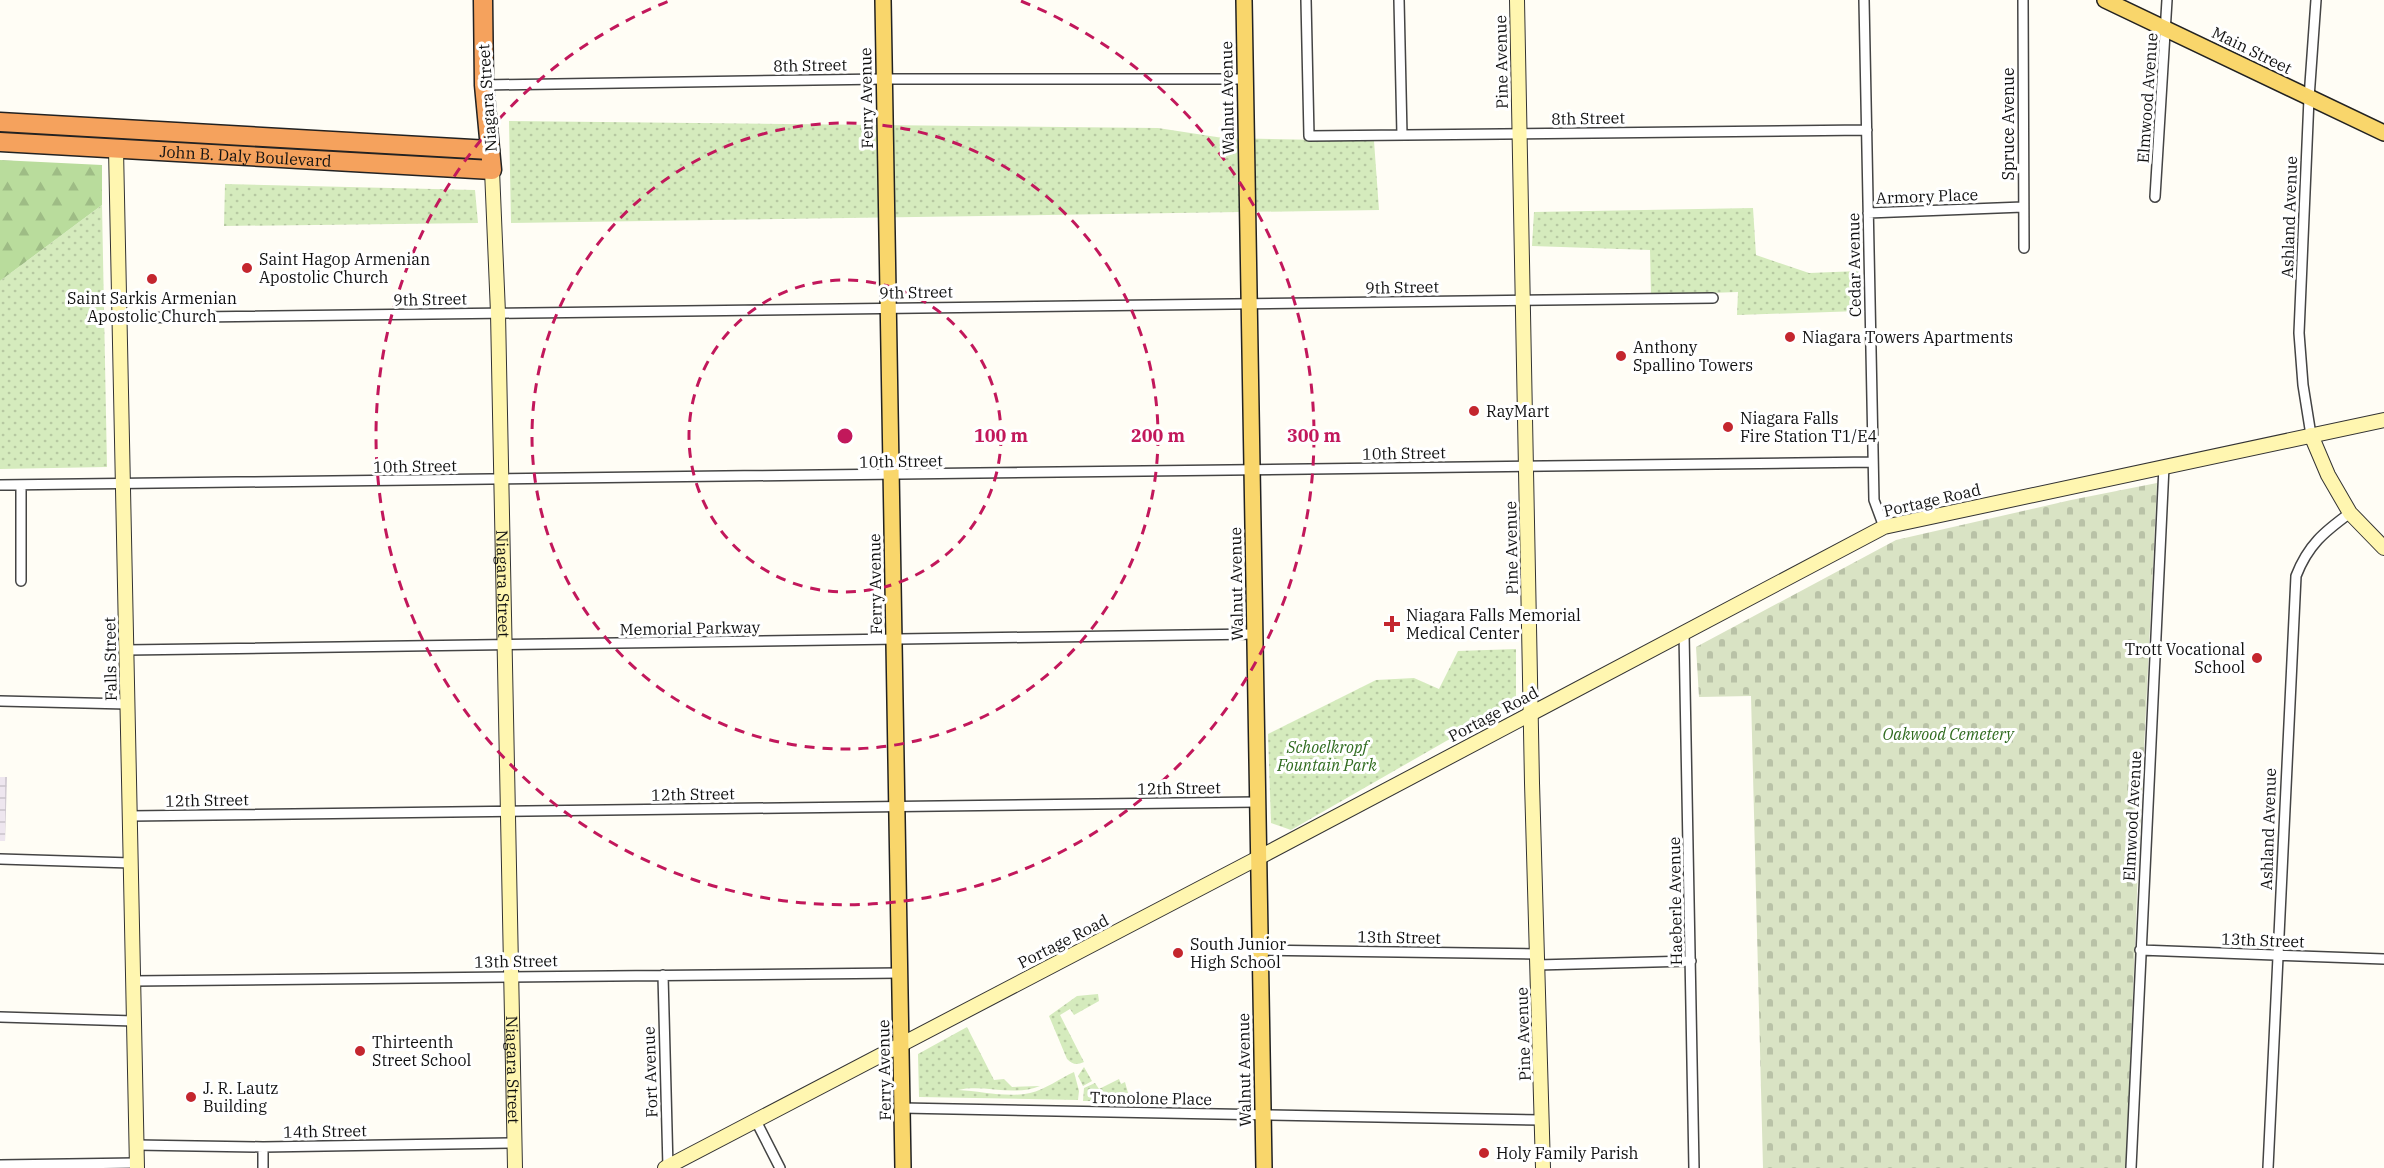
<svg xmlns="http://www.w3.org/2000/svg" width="2384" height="1168" viewBox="0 0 2384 1168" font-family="'IBM Plex Serif',serif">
<defs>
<pattern id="industrial-grid" width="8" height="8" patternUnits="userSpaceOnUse" patternTransform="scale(1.5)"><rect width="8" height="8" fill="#eee6ef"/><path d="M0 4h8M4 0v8" fill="none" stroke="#cbc4cc"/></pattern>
<pattern id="green-dots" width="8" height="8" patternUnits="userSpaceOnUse" patternTransform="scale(1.5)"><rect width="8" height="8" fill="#d5ebbd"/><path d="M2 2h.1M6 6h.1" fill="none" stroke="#b6c8a1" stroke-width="1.8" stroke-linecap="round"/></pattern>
<pattern id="forest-firs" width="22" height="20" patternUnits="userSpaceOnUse" patternTransform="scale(1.5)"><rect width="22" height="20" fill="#b9dc9c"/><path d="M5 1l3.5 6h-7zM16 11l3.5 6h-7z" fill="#9ebc85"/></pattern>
<pattern id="cemetery-stones" width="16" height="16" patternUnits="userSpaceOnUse" patternTransform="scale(1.5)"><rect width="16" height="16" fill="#d9e3c4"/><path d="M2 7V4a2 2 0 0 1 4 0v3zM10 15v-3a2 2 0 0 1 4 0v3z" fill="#b9c2a7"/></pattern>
</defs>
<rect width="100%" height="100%" fill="#fffdf5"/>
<path fill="url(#industrial-grid)" d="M 0,777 L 7,777 L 5,841 L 0,841 Z"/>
<path fill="url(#green-dots)" d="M 509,121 L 1158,128 L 1223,138 L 1374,141 L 1379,210 L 511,223 Z
M 225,184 L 475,190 L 478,223 L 224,226 Z
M 102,205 L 107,467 L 0,469 L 0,281 Z
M 1753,208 L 1756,255 L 1809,273 L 1859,271 L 1860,311 L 1737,315 L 1738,292 L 1651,295 L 1650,250 L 1532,246 L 1534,212 Z
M 1516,649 L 1516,701 L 1291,830 L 1271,823 L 1268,734 L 1376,680 L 1414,678 L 1439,689 L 1458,651 Z
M 1098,994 L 1099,1001 L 1074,1015 L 1070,1009 L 1060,1015 L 1084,1062 C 1077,1065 1073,1065 1067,1059 L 1049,1016 L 1077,996 Z
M 967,1027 L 994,1080 L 1004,1079 L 1012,1087 L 1040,1086 C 1014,1097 984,1084 958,1090 C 981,1091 1007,1098 1030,1093 C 1045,1090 1060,1078 1074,1072 L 1079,1091 L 1078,1100 L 919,1097 L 918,1054 Z
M 1084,1067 L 1092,1081 L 1083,1086 L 1078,1076 Z
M 1119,1079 L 1121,1084 L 1125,1082 L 1128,1093 L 1120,1092 L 1119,1101 L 1083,1101 L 1084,1088 L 1095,1083 L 1099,1089 Z"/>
<path fill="url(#forest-firs)" d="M 0,160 L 102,165 L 102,205 L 0,281 Z"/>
<path fill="url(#cemetery-stones)" d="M 2157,483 L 2137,893 L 2126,1168 L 1763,1168 L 1751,696 L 1699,697 L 1696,647 L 1896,540 L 2071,500 Z"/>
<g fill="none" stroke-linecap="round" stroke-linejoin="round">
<defs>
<path id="street" d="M 1306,0 L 1309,136 L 1867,130
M 1399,0 L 1402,135
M 1864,0 L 1874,500 L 1884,527
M 2023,0 L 2024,248
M 484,85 L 884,79 L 1245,79
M 2155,197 L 2167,0
M 1868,213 L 2023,207
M 120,318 L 1713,298
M 2311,435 L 2303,385 L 2299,333 L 2309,98 L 2316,0
M 0,485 L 1873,462
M 21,581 L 21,485
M 1684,633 L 1694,1168
M 126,650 L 1255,634
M 0,701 L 127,704
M 130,816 L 1257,802
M 0,859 L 131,863
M 1260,950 L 1537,954
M 2140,950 L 2384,959
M 1537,965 L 1691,961
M 663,975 L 668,1168
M 133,981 L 900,973
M 0,1017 L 134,1021
M 902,1108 L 1542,1120
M 756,1121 L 780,1168
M 136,1145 L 263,1147 L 514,1143
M 263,1147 L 263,1168
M 0,1165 L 136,1163
M 2131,1168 L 2164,466
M 2268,1168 L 2296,576 C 2308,545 2324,532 2350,513"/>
<g id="secondary">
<path d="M 1517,0 L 1532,783 L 1543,1168"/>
<path d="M 116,149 L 137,1168"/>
<path id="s1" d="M 492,170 L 498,313 L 515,1168"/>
<path d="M 2311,435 L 2328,475 L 2350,513 L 2384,548"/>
<path d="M 665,1168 L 1258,858 L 1884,527 L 2384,420"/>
</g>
<path id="primary" d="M 883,0 L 903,1168
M 1244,0 L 1264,1168
M 2105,0 L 2384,133"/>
<g id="highway">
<path d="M 0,122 L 490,150"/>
<path id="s2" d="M 0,142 L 492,170 L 484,85 L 483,0"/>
</g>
</defs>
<use href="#street" stroke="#444" stroke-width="12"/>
<use href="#secondary" stroke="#333" stroke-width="16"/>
<use href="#primary" stroke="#222" stroke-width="18"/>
<use href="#highway" stroke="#222" stroke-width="21"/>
<use href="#street" stroke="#fff" stroke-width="9"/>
<use href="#secondary" stroke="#fff6b0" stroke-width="14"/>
<use href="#primary" stroke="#f9d66b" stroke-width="15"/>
<use href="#highway" stroke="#f5a25d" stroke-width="18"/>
</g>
<g fill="none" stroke="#c2185b" stroke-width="3" stroke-dasharray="10 8">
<circle cx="845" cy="436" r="156"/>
<circle cx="845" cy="436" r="313"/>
<path d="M1021 1A469 469 0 1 1 669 1"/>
</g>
<g fill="#c4262e" stroke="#fff" stroke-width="2">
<circle cx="247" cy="268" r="6"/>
<circle cx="152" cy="279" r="6"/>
<circle cx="1790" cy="337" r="6"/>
<circle cx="1621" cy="356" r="6"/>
<circle cx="1474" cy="411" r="6"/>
<circle cx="1728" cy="427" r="6"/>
<path d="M1389 615h6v6h6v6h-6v6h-6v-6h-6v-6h6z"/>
<circle cx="2257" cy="658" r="6"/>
<circle cx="1178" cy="953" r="6"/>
<circle cx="360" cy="1051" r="6"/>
<circle cx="191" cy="1097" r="6"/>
<circle cx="1484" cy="1153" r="6"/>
</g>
<g text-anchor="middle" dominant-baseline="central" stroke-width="6" stroke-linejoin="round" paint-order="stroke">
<g font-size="16" fill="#111" stroke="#fff">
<text transform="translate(2252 50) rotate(26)">Main Street</text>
<text transform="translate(1501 62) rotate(-91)">Pine Avenue</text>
<text transform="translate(810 65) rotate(-1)">8th Street</text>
<text transform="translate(487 98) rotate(-94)">Niagara Street</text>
<text transform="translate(866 98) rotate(-91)">Ferry Avenue</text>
<text transform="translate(1227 98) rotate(-91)">Walnut Avenue</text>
<text transform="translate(2147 98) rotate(-86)">Elmwood Avenue</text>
<text transform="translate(1588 118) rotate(-1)">8th Street</text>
<text transform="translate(2008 124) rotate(-90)">Spruce Avenue</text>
<text stroke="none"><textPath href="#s2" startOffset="246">John B. Daly Boulevard</textPath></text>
<text transform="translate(1927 196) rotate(-2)">Armory Place</text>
<text transform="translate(2289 217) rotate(-88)">Ashland Avenue</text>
<text transform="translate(1854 265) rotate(-91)">Cedar Avenue</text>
<text transform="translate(1402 287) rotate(-1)">9th Street</text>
<text transform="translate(916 292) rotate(-1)">9th Street</text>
<text transform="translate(430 299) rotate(-1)">9th Street</text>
<text transform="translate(1404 453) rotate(-1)">10th Street</text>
<text transform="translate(901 461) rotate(-1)">10th Street</text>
<text transform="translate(415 466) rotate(-1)">10th Street</text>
<text transform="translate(1932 500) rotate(-13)">Portage Road</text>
<text transform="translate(1511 548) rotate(-91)">Pine Avenue</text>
<text stroke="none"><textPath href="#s1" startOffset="414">Niagara Street</textPath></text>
<text transform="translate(875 584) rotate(-91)">Ferry Avenue</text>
<text transform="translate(1236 584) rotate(-91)">Walnut Avenue</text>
<text transform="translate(690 628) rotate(-1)">Memorial Parkway</text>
<text transform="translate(110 659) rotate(-91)">Falls Street</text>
<text transform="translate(1493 714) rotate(-28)">Portage Road</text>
<text transform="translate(1179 788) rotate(-1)">12th Street</text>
<text transform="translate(693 794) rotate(-1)">12th Street</text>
<text transform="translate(207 800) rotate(-1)">12th Street</text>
<text transform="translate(2132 816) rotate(-87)">Elmwood Avenue</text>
<text transform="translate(2268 829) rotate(-88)">Ashland Avenue</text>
<text transform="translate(1675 901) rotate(-91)">Haeberle Avenue</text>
<text transform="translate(1399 937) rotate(1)">13th Street</text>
<text transform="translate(2263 940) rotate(2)">13th Street</text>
<text transform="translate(1063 941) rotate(-27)">Portage Road</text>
<text transform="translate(516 961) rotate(-1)">13th Street</text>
<text transform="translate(1523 1034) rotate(-92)">Pine Avenue</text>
<text stroke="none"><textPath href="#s1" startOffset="900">Niagara Street</textPath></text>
<text transform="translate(884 1070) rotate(-91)">Ferry Avenue</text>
<text transform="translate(1244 1070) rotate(-91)">Walnut Avenue</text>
<text transform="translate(650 1072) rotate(-92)">Fort Avenue</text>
<text transform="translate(1151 1098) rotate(1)">Tronolone Place</text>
<text transform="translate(325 1131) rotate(-1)">14th Street</text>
</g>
<g font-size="16" fill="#111" stroke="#fff" text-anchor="start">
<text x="259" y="259">Saint Hagop Armenian<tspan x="259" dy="18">Apostolic Church</tspan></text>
<text x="152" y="298" text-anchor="middle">Saint Sarkis Armenian<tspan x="152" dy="18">Apostolic Church</tspan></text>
<text x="1802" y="337">Niagara Towers Apartments</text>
<text x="1633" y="347">Anthony<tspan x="1633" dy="18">Spallino Towers</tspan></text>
<text x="1486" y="411">RayMart</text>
<text x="1740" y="418">Niagara Falls<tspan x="1740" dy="18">Fire Station T1/E4</tspan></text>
<text x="1406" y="615">Niagara Falls Memorial<tspan x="1406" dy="18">Medical Center</tspan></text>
<text x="2245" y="649" text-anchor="end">Trott Vocational<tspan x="2245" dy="18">School</tspan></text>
<text x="1190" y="944">South Junior<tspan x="1190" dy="18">High School</tspan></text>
<text x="372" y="1042">Thirteenth<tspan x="372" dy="18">Street School</tspan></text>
<text x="203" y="1088">J. R. Lautz<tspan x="203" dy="18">Building</tspan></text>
<text x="1496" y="1153">Holy Family Parish</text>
</g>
<g font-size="16" font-style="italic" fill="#2f6b1f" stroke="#fff">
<text x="1948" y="734">Oakwood Cemetery</text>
<text x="1327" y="747">Schoelkropf<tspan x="1327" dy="18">Fountain Park</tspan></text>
</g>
</g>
<circle cx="845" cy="436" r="9" fill="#c2185b" stroke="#fff" stroke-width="3"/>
<g font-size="18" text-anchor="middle" font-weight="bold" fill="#c2185b" stroke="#fff" stroke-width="6" stroke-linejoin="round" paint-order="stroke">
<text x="1001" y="442">100 m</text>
<text x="1158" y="442">200 m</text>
<text x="1314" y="442">300 m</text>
</g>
</svg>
